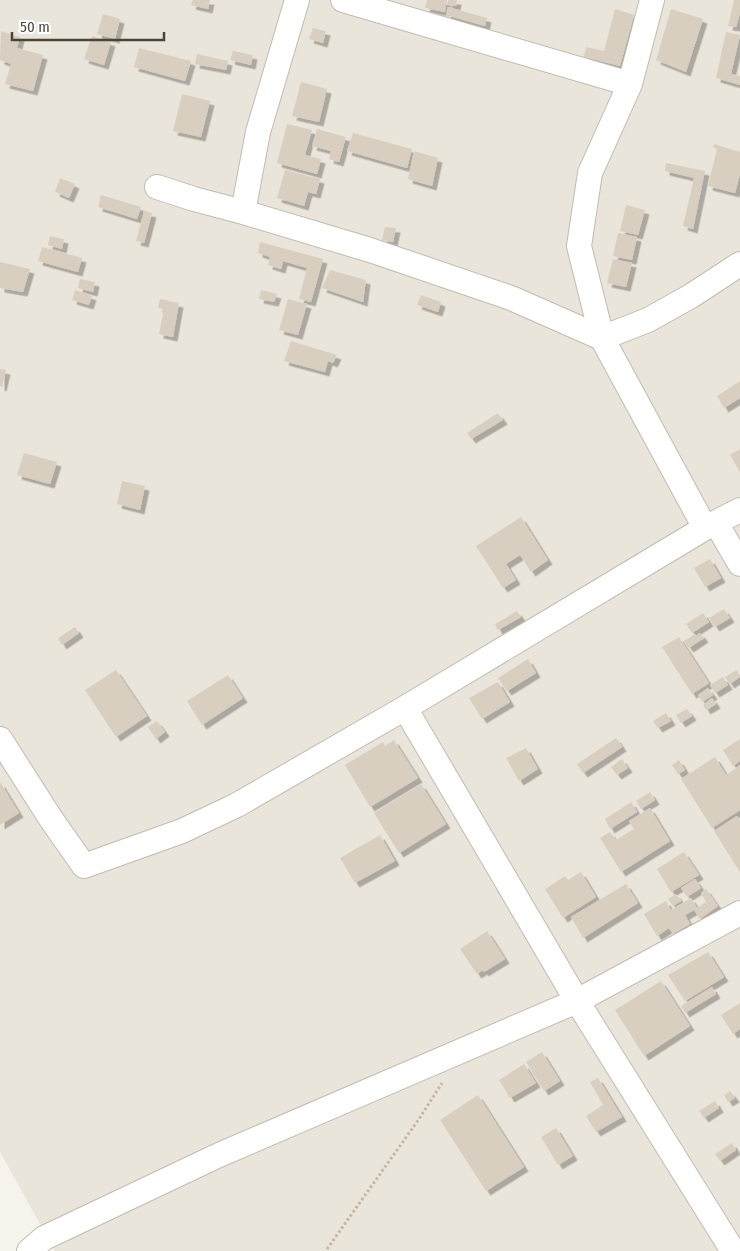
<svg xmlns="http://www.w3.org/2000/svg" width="740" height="1251" viewBox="0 0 740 1251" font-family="'Fira Sans Condensed',sans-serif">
<defs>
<filter id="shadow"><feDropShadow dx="4.5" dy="4.5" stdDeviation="0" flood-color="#0004"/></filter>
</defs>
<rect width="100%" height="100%" fill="#f6f3ec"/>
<path fill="#eae5da" d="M 0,0 L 740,0 L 740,1251 L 55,1251 L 0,1152 Z"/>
<path fill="#d8cfc1" filter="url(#shadow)" d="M 193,0 L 210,0 L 208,9 L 191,5 Z
M 427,0 L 447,0 L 445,12 L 425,8 Z
M 448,0 L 457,0 L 456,6 L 447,5 Z
M 734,0 L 740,0 L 740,13 L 736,27 L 728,26 Z
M 448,7 L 487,18 L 485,26 L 446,15 Z
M 615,9 L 634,15 L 620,66 L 584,57 L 586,47 L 604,51 Z
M 671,9 L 703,19 L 686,72 L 656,60 Z
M 103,14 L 120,19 L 115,39 L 97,34 Z
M 313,28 L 326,31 L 323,43 L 309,39 Z
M 1,31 L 20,37 L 17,48 L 43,55 L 33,91 L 5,84 L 11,64 L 0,60 Z
M 726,32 L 740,35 L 731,74 L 740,76 L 740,85 L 716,78 Z
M 92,36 L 111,42 L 104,65 L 84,59 Z
M 139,48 L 191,61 L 185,81 L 134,67 Z
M 233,51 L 253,55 L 251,65 L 230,60 Z
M 197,54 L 228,61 L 226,70 L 195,64 Z
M 301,82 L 327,89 L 319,122 L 292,116 Z
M 182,94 L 210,101 L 201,137 L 173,131 Z
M 287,124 L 312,130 L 305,155 L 321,159 L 317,174 L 277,163 Z
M 317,129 L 346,137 L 339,162 L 329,159 L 331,151 L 312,146 Z
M 353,133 L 412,149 L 407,168 L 347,151 Z
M 714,144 L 740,152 L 740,174 L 735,193 L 708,186 L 717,149 L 713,147 Z
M 414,151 L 438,158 L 432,186 L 408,179 Z
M 666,163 L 705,171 L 693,229 L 683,226 L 694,178 L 665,171 Z
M 285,170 L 320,179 L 316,194 L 308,192 L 304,206 L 277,198 Z
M 60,178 L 75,184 L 69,198 L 55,192 Z
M 101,195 L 141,207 L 137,219 L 98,207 Z
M 626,205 L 645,210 L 638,235 L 620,231 Z
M 144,211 L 152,213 L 144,243 L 136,241 Z
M 385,227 L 396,228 L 393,242 L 382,240 Z
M 618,233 L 637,237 L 632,260 L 613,256 Z
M 50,236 L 64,239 L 62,249 L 48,245 Z
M 260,242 L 323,259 L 311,302 L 299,299 L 307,268 L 283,261 L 281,269 L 268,265 L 270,257 L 258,253 Z
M 42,247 L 82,258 L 78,272 L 38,261 Z
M 613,259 L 632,263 L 626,287 L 607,283 Z
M 0,262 L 30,269 L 23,292 L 0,288 Z
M 330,270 L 366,280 L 363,302 L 322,288 Z
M 80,279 L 95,282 L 93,292 L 78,288 Z
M 75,290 L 92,296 L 89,305 L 72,300 Z
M 261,290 L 277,294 L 274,302 L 259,299 Z
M 421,295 L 441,302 L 438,312 L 417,305 Z
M 160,299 L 179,303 L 173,337 L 159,334 L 164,309 L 158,308 Z
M 288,299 L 307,304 L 298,335 L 279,330 Z
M 291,341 L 337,355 L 333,363 L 328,361 L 325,372 L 284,361 Z
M 0,369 L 6,370 L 2,387 L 0,386 Z
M 740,381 L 740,398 L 724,408 L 717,396 Z
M 498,413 L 503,420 L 471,439 L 467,433 Z
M 740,449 L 740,472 L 730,455 Z
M 24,453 L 57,462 L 50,484 L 17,475 Z
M 122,481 L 145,486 L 140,510 L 117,504 Z
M 521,517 L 548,560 L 531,572 L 520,555 L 506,564 L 516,580 L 503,588 L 476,546 Z
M 710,559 L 721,578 L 705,587 L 694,568 Z
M 724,609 L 730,618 L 715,627 L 709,618 Z
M 517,611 L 521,617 L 498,630 L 495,624 Z
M 703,613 L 709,622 L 692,633 L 686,624 Z
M 75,627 L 79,633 L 62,645 L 58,638 Z
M 700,633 L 704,638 L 689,648 L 684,641 L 695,634 L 696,636 Z
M 679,637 L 709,683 L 692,694 L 662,647 Z
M 528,659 L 536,673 L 507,691 L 498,678 Z
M 116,670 L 147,716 L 116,737 L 85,690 Z
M 737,670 L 740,677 L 730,684 L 725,677 Z
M 228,675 L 243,698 L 202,725 L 187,701 Z
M 723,677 L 728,685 L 715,693 L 710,685 Z
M 498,682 L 510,702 L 482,719 L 469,698 Z
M 708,688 L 713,695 L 702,702 L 698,695 Z
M 712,698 L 716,704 L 706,710 L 703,705 Z
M 687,709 L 692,716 L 681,723 L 676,715 Z
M 666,713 L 671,721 L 658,728 L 653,721 Z
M 157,721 L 165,732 L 156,739 L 148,727 Z
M 616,738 L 622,747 L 583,773 L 577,764 Z
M 740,739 L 740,761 L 733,766 L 723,750 Z
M 394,740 L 418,778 L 370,807 L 345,765 L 383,742 L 385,746 Z
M 526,748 L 538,769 L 519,781 L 506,758 Z
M 715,757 L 726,775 L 740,765 L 740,810 L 712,828 L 681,779 Z
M 622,759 L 628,768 L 617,775 L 611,767 Z
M 679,760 L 685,770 L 678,774 L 672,765 Z
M 0,782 L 19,813 L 0,825 Z
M 421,784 L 446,824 L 399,853 L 374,813 Z
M 650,792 L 655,800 L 641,809 L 636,801 Z
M 631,802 L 637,812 L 610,829 L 605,819 Z
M 650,808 L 670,841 L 621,872 L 600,838 L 610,832 L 616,840 L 634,829 L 629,821 Z
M 737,816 L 740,821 L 740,872 L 714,831 Z
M 380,835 L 395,861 L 355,883 L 340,858 Z
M 684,852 L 699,875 L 671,892 L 657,869 Z
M 581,872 L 596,897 L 563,918 L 545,889 L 565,876 L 568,880 Z
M 695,879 L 701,888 L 687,897 L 681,888 Z
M 626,884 L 638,903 L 583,938 L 571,917 Z
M 706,889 L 718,906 L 700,919 L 694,910 L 685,915 L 690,924 L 673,934 L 669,928 L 657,936 L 644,914 L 666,901 L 671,910 L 691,898 L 697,908 L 706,902 L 701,893 Z
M 676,894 L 681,901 L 673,906 L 668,899 Z
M 487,931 L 505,959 L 484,972 L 483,970 L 477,974 L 460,949 Z
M 708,952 L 724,977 L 685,1001 L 668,975 Z
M 661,981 L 690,1026 L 644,1056 L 615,1010 Z
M 712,987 L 716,994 L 685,1013 L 681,1006 Z
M 740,1003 L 740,1029 L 733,1034 L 721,1015 Z
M 542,1052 L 560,1081 L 544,1091 L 526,1062 Z
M 524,1064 L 536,1083 L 510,1098 L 499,1080 Z
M 598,1078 L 622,1117 L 596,1132 L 586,1116 L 603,1105 L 590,1082 Z
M 730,1091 L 735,1098 L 728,1102 L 724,1095 Z
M 478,1095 L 524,1167 L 486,1191 L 440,1120 Z
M 715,1101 L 719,1108 L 704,1118 L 699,1111 Z
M 556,1128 L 573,1156 L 558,1165 L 541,1137 Z
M 732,1143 L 736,1150 L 720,1161 L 715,1154 Z"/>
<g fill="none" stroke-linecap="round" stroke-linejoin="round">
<defs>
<path id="minor" d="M 343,0 L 630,84
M 652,0 L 630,84 L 590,173 L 579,246 L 602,338 L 705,528
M 157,187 L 194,199 L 243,212 L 370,250 L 511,298 L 602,338 L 648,320 L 691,296 L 740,264
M 243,212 L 258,132 L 297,0
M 716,523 L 740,564
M 405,708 L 577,1001 L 733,1251
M 0,739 L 51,819 L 84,866 L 182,831 L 237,805 L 405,708 L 705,528 L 740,510
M 29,1251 L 44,1238 L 219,1155 L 577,1001 L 740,913"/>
</defs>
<use href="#minor" stroke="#c2bbae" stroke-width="26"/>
<path stroke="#c4b79f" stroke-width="3" stroke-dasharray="2.5 2.5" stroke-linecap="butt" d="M 327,1249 L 419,1119 L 442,1083"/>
<use href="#minor" stroke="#fff" stroke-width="24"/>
</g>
<path d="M12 32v8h152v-8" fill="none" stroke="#4b4439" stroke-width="2.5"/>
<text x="20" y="32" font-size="15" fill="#4b4439" stroke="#ffffff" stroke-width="4" paint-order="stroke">50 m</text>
</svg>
